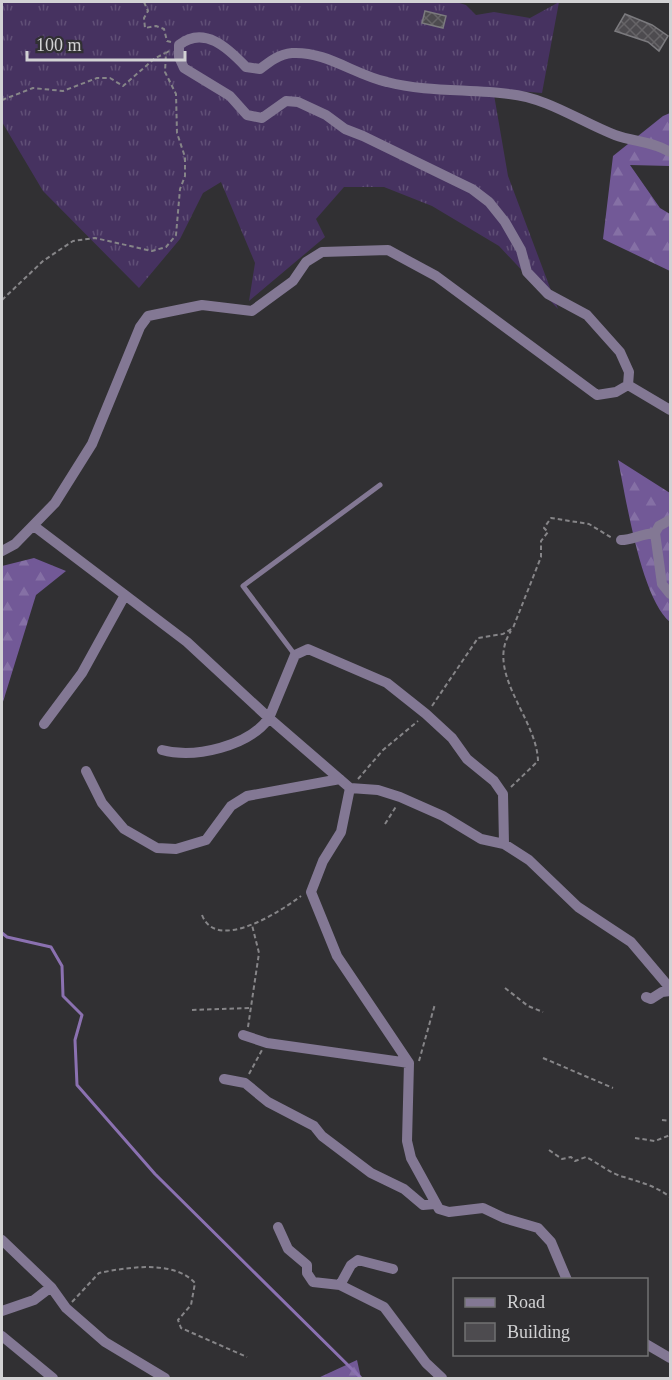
<svg xmlns="http://www.w3.org/2000/svg" width="672" height="1380" viewBox="0 0 672 1380" font-family="'Times New Roman',serif">
<defs>
<pattern id="grass-tufts" width="24" height="20" patternUnits="userSpaceOnUse" patternTransform="scale(1.5)"><rect width="24" height="20" fill="#463260"/><path d="M3 7l-1-3M5 7V3M7 7l1-3M15 17l-1-3M17 17v-4M19 17l1-3" fill="none" stroke="#604f76"/></pattern>
<pattern id="forest-firs" width="22" height="20" patternUnits="userSpaceOnUse" patternTransform="scale(1.5)"><rect width="22" height="20" fill="#725997"/><path d="M5 1l3.5 6h-7zM16 11l3.5 6h-7z" fill="#8570a5"/></pattern>
<pattern id="building-cross-hatch" width="8" height="8" patternUnits="userSpaceOnUse" patternTransform="scale(1.5)"><rect width="8" height="8" fill="#4d4b4f"/><path d="M0 0l8 8M0 8l8-8" fill="none" stroke="#666467"/></pattern>
</defs>
<rect width="100%" height="100%" fill="#313033"/>
<path fill="url(#grass-tufts)" d="M 2,2 L 456,2 L 466,5 L 476,15 L 494,12 L 530,18 L 559,2 L 542,93 L 493,89 L 508,176 L 558,309 L 499,246 L 432,206 L 384,187 L 344,187 L 316,219 L 325,237 L 249,301 L 255,263 L 221,182 L 203,193 L 180,239 L 139,288 L 43,191 L 2,122 Z"/>
<path fill="url(#forest-firs)" d="M 670,113 L 670,166 L 630,165 L 660,208 L 670,214 L 670,271 L 603,239 L 613,156 L 663,116 Z
M 618,460 L 670,493 L 670,622 C 641,598 626,498 618,460 Z
M 34,558 L 66,571 L 36,595 L 2,705 L 2,566 Z
M 357,1360 L 361,1378 L 318,1378 Z"/>
<g fill="none" stroke-linecap="round" stroke-linejoin="round">
<path stroke="#8b71b1" stroke-width="3" d="M 2,933 L 7,937 L 51,947 L 62,966 L 63,996 L 82,1015 L 75,1040 L 77,1085 L 155,1174 L 361,1378"/>
</g>
<path fill="url(#building-cross-hatch)" stroke="#7b7a7e" stroke-width="1.5" d="M 425,11 L 446,16 L 443,28 L 422,23 Z
M 625,14 L 652,25 L 668,36 L 659,51 L 648,42 L 615,31 Z"/>
<g fill="none" stroke-linecap="round" stroke-linejoin="round">
<path stroke="#868588" stroke-width="2" stroke-dasharray="4.5 3" stroke-linecap="butt" d="M 144,2 L 148,11 L 144,18 L 145,28 L 156,26 L 164,29 L 167,41 L 171,42
M 2,100 L 33,88 L 63,91 L 97,78 L 110,78 L 123,86 L 154,59 L 165,53
M 2,300 L 43,261 L 73,241 L 95,238 L 152,251 L 166,247 L 176,235 L 180,189 L 185,176 L 185,157 L 177,133 L 176,94 L 165,72 L 166,53 L 169,51
M 432,706 L 478,638 L 503,634 L 513,628 L 541,557 L 541,541 L 548,532 L 544,528 L 551,518 L 589,524 L 612,538
M 358,779 L 383,750 L 418,721
M 511,787 L 538,761 C 537,718 484,672 511,631
M 385,824 L 397,805
M 202,915 C 217,954 284,909 301,896
M 505,988 L 528,1006 L 543,1012
M 192,1010 L 249,1008
M 248,1027 L 259,953 L 252,925
M 543,1058 L 613,1088
M 419,1061 L 435,1004
M 249,1074 L 262,1050
M 662,1120 L 670,1121
M 635,1138 L 655,1141 L 670,1135
M 549,1150 L 562,1159 L 571,1157 L 575,1161 L 586,1157 C 598,1163 611,1174 624,1177 C 642,1183 654,1185 670,1197
M 72,1302 L 99,1273 C 128,1267 174,1260 195,1283 L 191,1305 L 178,1320 L 181,1328 L 247,1357"/>
<path stroke="#837894" stroke-width="5" d="M 295,655 L 243,586 L 380,485"/>
<path stroke="#837894" stroke-width="10" d="M 628,385 L 670,410
M 34,526 L 187,642 L 269,718 L 295,655 L 308,649 L 387,683 L 426,714 L 452,738 L 467,759 L 494,781 L 503,794 L 504,844
M 655,533 L 662,584 L 670,594
M 621,540 C 633,540 640,534 655,533 L 659,526 L 670,520
M 2,551 L 15,544 L 55,503 L 92,444 L 140,327 L 148,316 L 202,305 L 252,311 L 293,281 L 306,262 L 322,252 L 388,250 L 436,276 L 597,395 L 616,392 L 628,385 L 629,372 L 620,352 L 587,315 L 548,294 L 527,272 L 521,250 L 505,222 L 489,202 L 472,189 L 363,136 L 345,129 L 326,115 L 298,102 L 286,101 L 262,118 L 247,115 L 230,96 L 184,68 L 179,57 L 179,45 C 204,25 228,48 246,67 L 260,69 C 269,62 279,54 292,53 C 326,51 355,75 387,82 C 426,92 469,89 509,94 C 548,98 579,121 615,135 C 634,142 652,141 670,152
M 44,724 L 82,673 L 125,595
M 162,750 C 195,759 249,746 269,718 L 350,788 L 378,790 L 400,797 L 443,816 L 481,839 L 504,844 L 529,860 L 578,907 L 631,942 L 670,988
M 86,771 L 102,803 L 124,829 L 157,848 L 176,849 L 206,840 L 231,806 L 247,796 L 340,779
M 350,788 L 341,832 L 323,861 L 311,892 L 337,956 L 409,1063 L 407,1141 L 411,1158 L 439,1209 L 449,1212 L 483,1208 L 504,1218 L 538,1228 L 551,1242 L 567,1280
M 646,997 L 651,999 L 662,992 L 670,991
M 243,1035 L 267,1043 L 409,1063
M 224,1079 L 245,1083 L 268,1102 L 314,1126 L 322,1136 L 371,1173 L 404,1189 L 423,1205 L 435,1204
M 278,1227 L 288,1249 L 307,1265 L 307,1273 L 313,1282 L 340,1285 L 384,1307 L 426,1363 L 442,1378
M 2,1240 L 51,1287 L 66,1308 L 105,1342 L 165,1378
M 340,1285 L 351,1265 L 358,1260 L 393,1269
M 2,1311 L 34,1300 L 51,1287
M 2,1336 L 53,1378
M 646,1344 L 670,1358"/>
</g>
<rect width="672" height="1380" fill="none" stroke="#d2d2d4" stroke-width="6"/>
<rect x="453" y="1278" width="195" height="78" fill="#313033" stroke="#717173" stroke-width="1.5"/>
<rect x="465" y="1298" width="30" height="9" fill="#837894" stroke="#717173" stroke-width="1.5"/>
<text x="507" y="1308" font-size="18" fill="#d2d2d4">Road</text>
<rect x="465" y="1323" width="30" height="18" fill="#4d4b4f" stroke="#717173" stroke-width="1.5"/>
<text x="507" y="1338" font-size="18" fill="#d2d2d4">Building</text>
<path d="M27 51v9h158v-9" fill="none" stroke="#d2d2d4" stroke-width="3"/>
<text x="36" y="51" font-size="18" fill="#d2d2d4" stroke="#313033" stroke-width="4.5" paint-order="stroke">100 m</text>
</svg>
